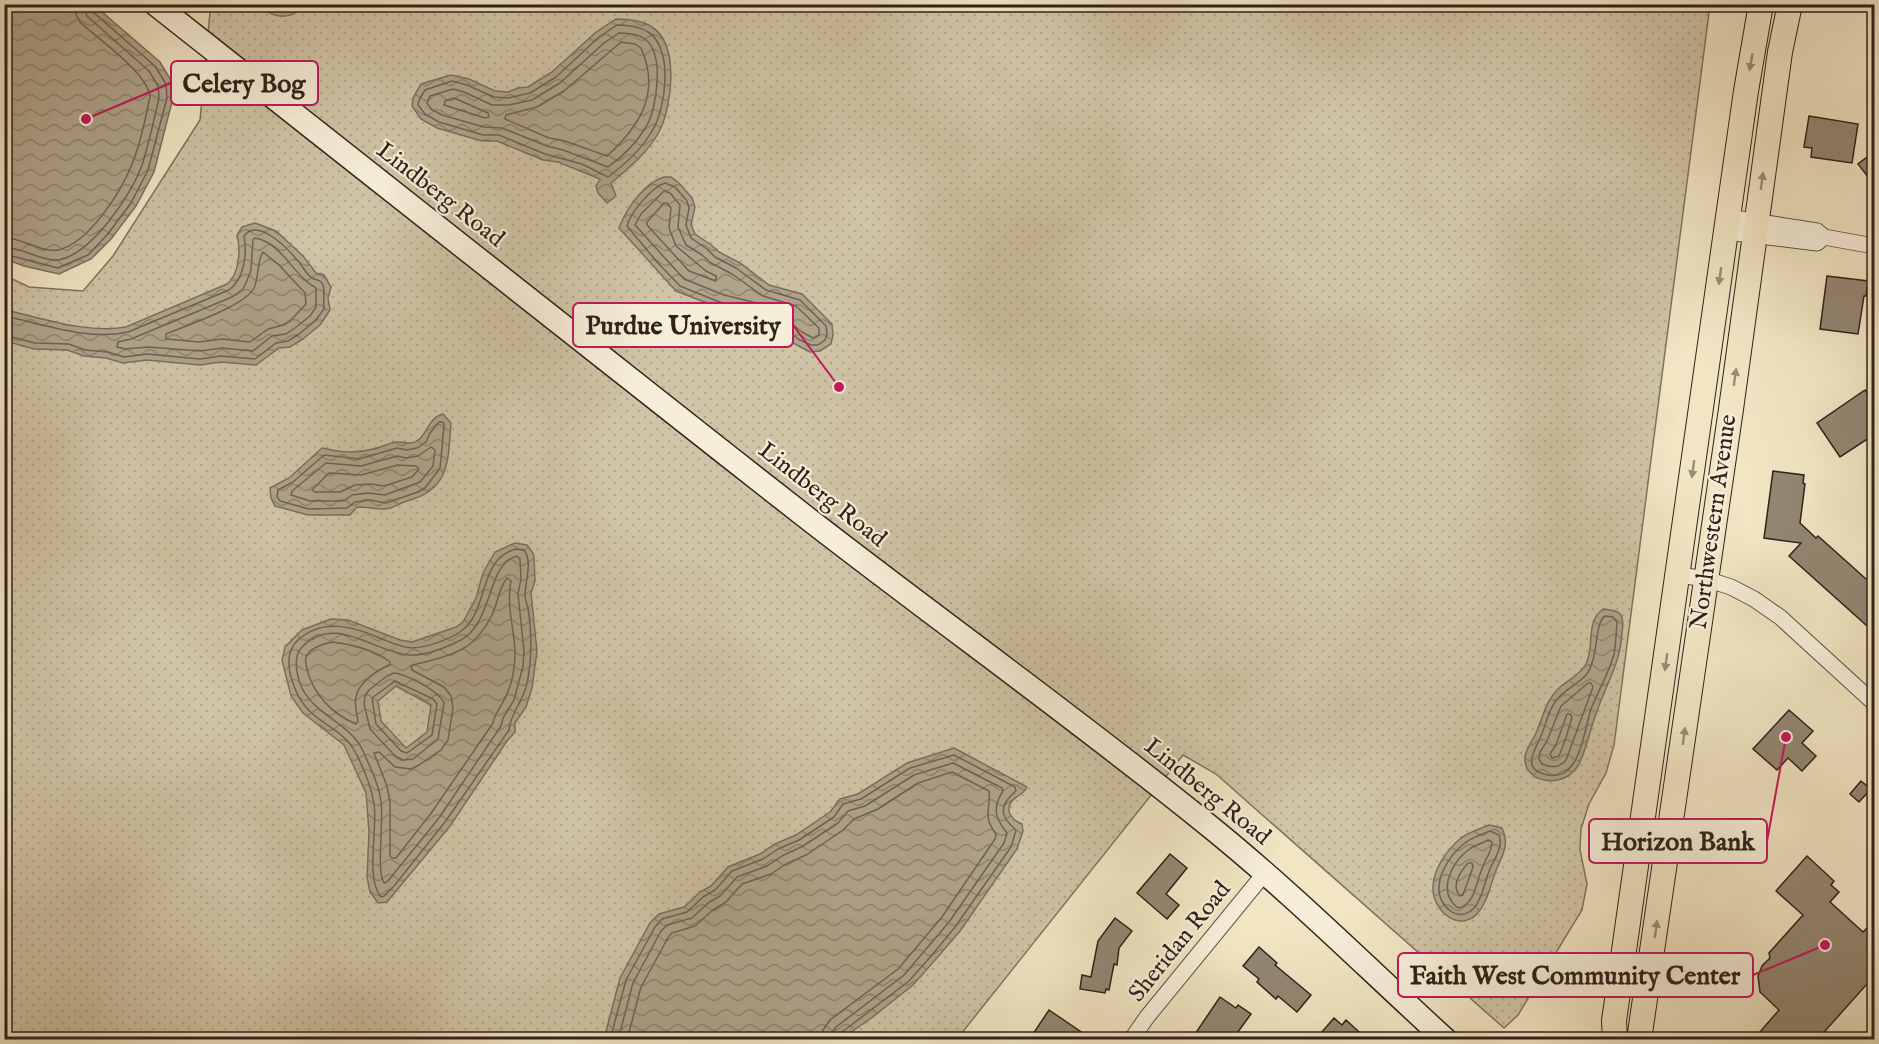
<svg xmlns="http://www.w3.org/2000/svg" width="1879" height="1044" viewBox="0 0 1879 1044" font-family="'IM FELL English',serif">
<defs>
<pattern id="grass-dots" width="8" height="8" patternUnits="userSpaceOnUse" patternTransform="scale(1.5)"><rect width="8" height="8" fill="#d0c4a6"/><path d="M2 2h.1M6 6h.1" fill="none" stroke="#b3a88e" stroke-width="1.8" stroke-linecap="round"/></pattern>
<pattern id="water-waves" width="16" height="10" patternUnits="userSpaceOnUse" patternTransform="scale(1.5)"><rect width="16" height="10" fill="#afa38a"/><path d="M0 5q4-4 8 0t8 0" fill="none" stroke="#8f8470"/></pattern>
</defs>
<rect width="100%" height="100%" fill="#f1e5c3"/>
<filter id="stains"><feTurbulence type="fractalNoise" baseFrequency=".00333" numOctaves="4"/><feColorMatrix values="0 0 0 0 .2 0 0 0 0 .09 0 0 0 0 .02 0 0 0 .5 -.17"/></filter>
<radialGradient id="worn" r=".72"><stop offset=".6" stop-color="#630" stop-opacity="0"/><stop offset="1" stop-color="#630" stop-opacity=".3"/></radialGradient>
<path fill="url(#grass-dots)" stroke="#7f7360" stroke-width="1.5" d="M 216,5 L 1710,5 L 1614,745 L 1606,773 L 1589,804 L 1581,829 L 1580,850 L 1587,884 L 1582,910 L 1518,1015 L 1504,1028 L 1216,774 L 1183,755 L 957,1039 L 5,1039 L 4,275 L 29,287 L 83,291 L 113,256 L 200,120 L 210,12 Z"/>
<path fill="url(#water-waves)" stroke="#7b6f5d" stroke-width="1.5" fill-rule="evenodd" d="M 5,4 L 94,5 L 160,62 L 172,82 L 173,98 L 154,172 L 136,206 L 111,239 L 91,259 L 59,274 L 24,266 L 5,259 Z
M 259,5 L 304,5 C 291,21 273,19 259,5 Z
M 616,19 C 627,19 642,20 652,27 C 680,45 672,107 659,132 C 648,152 628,169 611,183 L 616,196 L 607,203 L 598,193 L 596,186 L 600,179 L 558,162 L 543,160 L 497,141 L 482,141 L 437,128 L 421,119 L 412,106 L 413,98 L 421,84 L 451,75 L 469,79 L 495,91 L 508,92 L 518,88 L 528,87 L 552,72 L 595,33 Z
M 664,177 L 671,177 L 679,183 L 692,198 L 695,207 L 691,225 L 695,234 L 710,244 L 719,252 L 740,263 L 769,285 L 802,294 L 832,324 L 833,335 L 831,344 L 820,351 L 810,352 L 795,344 L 771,325 L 751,315 L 720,308 L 676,291 L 619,228 C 626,209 644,183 664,177 Z
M 255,223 L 276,231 L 303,256 L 316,273 L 324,275 L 331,287 L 328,298 L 330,310 L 320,325 L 303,339 L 290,347 L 279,348 L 256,365 L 221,362 L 200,365 L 147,360 L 123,363 L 106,358 L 84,356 L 67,350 L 34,349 L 5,341 L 5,310 C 43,318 87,334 126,327 L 227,284 C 239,275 241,250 237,235 L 242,227 Z
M 443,414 L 451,423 C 448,461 450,490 407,501 C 400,503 392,509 385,509 C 375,509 367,507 357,507 L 350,515 L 308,515 L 275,506 L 271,498 L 270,488 L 289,478 L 322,448 C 340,452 355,454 373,449 C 381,448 388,443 396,442 C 404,441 410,446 418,440 C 428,433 428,418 443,414 Z
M 515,543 L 527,545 L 533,553 L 534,557 L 535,581 L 531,593 L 537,651 L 532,688 L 526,707 L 515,723 L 515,732 L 507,741 L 450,826 L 387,902 L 378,903 L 370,892 L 367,877 L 369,832 L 366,793 L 344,745 L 303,713 L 291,696 L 282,660 L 285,647 L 302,630 L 331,619 L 348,620 L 400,640 L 412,642 L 456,627 L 463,622 L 476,598 L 483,573 L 495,552 ZM 396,686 L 431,705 L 427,732 L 406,748 L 381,721 L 378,701 Z
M 1603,609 C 1608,610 1616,610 1620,614 C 1624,619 1623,626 1622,632 C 1621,663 1605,686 1596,714 C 1590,730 1587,746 1580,762 C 1568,790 1523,785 1525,757 C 1526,749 1531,743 1534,737 C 1543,720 1544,702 1559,688 C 1568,680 1580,675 1586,664 C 1595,646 1585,622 1603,609 Z
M 954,748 L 1027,787 C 1023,795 1017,795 1012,801 C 1004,811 1013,821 1022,824 L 1023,831 L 1017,849 L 960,931 L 936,959 L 913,985 L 870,1019 L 841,1039 L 604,1039 L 620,978 L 650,923 L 659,914 L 684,907 L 700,892 L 711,886 L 728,867 L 760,854 L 775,844 L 796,835 L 830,812 L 840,799 L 858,794 L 907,763 Z
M 1489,825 L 1502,828 C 1511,847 1500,858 1494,876 C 1490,887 1488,900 1480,910 C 1462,936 1431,911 1433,886 C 1434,868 1447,850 1460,839 C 1468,832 1480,829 1489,825 Z"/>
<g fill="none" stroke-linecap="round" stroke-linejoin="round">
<path stroke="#6e6252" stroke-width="1.5" d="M 617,25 C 627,25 639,26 648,32 C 674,48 666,109 652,131 C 642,149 624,165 608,177 L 582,164 L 545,154 L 499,135 L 483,135 L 439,122 L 425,114 L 418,105 L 419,100 L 425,90 L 452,81 L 467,85 L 494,97 L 508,98 L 530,93 L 556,77 L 599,37 Z
M 619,33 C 628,33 638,34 645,39 C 665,54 657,109 646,127 C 637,142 622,157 608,167 L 563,150 L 547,146 L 502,128 L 484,127 L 442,115 L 431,109 L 427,103 L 430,96 L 453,89 L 464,92 L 492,105 L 509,105 L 532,100 L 560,83 L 604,43 Z
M 621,42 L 635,44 L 641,48 C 661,93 640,126 607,156 L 565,141 L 549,138 L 505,119 L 506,115 L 537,107 L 564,91 Z
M 454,98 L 488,113 L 489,117 L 485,118 L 444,105 L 445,101 Z
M 665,183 L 675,187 L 687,201 L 689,208 L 686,225 L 691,238 L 707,249 L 715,257 L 736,268 L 766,290 L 800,300 L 826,326 L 827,334 L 825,340 L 818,345 L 811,345 L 798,339 L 774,319 L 753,309 L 722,303 L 680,286 L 657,262 L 627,226 C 630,213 652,187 665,183 Z
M 664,191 L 670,193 L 680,205 L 678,227 L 686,245 L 702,255 L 711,263 L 732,274 L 763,296 L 796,306 L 819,328 L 819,335 L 813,338 L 802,332 L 778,313 L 757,303 L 724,295 L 684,279 L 635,225 L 641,214 Z
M 664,203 L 667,203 L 671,208 L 669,228 L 676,246 L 706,271 L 716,276 L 716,281 L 689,271 L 647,225 L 647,222 Z
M 4,237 C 20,238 43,253 58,250 C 89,243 121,192 132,164 C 141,143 145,119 150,97 C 149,74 98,39 80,22 L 76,14 L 74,4
M 255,238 C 283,243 293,276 316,288 L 316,307 L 310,316 L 295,328 L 286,334 L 272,336 L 253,351 L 222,348 L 200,351 L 148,347 L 125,349 L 117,347 L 118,342 L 131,339 L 232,297 L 243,289 L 246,283 L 251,270 L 253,240 Z
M 4,247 C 20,247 44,262 58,260 C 91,255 132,194 142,165 C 149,143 154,120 159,98 L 158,86 L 149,71 L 87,16 L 83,4
M 263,252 L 279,265 L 305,293 L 306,304 L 290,321 L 283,325 L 268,329 L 250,342 L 222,339 L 199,342 L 166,339 L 166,334 C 187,325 245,306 254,288 C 259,277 257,260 263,252 Z
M 4,254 L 58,268 L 88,255 L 107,235 L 131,203 L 148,170 L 167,98 L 166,84 L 155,66 L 93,12 L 91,4
M 4,316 C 44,324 88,341 128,332 L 229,290 C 245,278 247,254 244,236 C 258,217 288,249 297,260 C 302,265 306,274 312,278 C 317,281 321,279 323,285 C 325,291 323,302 324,309 L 315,321 L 299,334 L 288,341 L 276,343 L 255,359 L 221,356 L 200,359 L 147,354 L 124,357 L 108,352 L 85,350 L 69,344 L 35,343 L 4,335
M 439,422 L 443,422 L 444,425 L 440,468 L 425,488 L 418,492 L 386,503 L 370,500 L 355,502 L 347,508 L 309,509 L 280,501 L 277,497 L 278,490 L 293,482 L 324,455 L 359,459 L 397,448 L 407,450 L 417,448 L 426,442 L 430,433 Z
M 431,447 L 435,450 L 433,466 L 420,482 L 385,495 L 368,493 L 352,495 L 344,501 L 310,501 L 291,495 L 292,491 L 326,463 L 361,466 L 397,456 L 407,458 L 418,456 Z
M 398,465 L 416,466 L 419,469 L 412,477 L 384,486 L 371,484 L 355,485 L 340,492 L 315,492 L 312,490 L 329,473 L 361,475 Z
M 516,549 L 524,550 C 533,562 525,581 525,595 C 525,600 527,604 528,608 C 532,631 532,665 526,687 C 522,702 510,715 509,730 L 445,822 L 394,886 L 384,896 L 381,897 C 365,878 378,830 374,804 C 371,786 362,764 353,748 C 339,726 308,721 296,691 C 289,675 283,654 298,640 C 323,617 355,627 382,639 C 392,643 402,648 413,648 C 427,647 448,640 460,632 C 490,612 477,559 516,549 Z
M 517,556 L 520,559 L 521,579 L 518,594 L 524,651 L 523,666 L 514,700 L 503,718 L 501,726 L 439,818 L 388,881 L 384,883 C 376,872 384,821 381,802 C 379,784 370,767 363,751 C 351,724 318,717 303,690 C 297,678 292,657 302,647 C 335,613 373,652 409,655 C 425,656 447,647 461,640 C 494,622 486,564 517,556 Z
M 507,578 L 511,581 C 506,604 514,628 515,651 C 515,666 512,685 505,698 C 501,707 495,713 493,723 L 432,812 L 396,858 L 392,858 L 390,856 L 390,802 L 387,786 L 374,753 L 379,752 L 395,767 L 411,769 L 419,765 L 441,750 L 448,740 L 453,708 L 451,696 L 444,687 L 412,670 L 411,666 C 417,663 423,663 429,661 C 460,653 476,646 491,617 C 498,604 498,589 507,578 Z
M 1605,616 L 1613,617 L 1617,622 C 1616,633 1616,644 1614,654 C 1609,673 1598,691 1591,709 C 1585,727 1582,761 1565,772 C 1561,775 1553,776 1548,775 C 1520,770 1535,750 1541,736 C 1546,724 1548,712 1555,702 C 1563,690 1577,685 1586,675 C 1599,659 1594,623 1605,616 Z
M 332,642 C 351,644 375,650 390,662 L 390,665 C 377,670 358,683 356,697 C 354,705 357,714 358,721 L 356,724 C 332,714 313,694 307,669 C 306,664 304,659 307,655 C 312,647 324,644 332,642 Z
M 394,673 C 406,674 439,691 444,703 L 438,739 L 413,759 L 403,760 L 395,756 L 370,729 L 364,704 L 365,696 L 369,690 L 387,676 Z
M 395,681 L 433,699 L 437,704 L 432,735 L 407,753 L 401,751 L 376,724 L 372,698 Z
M 1588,683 L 1591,683 L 1593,687 L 1566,760 C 1559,768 1552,768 1542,764 L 1539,759 L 1540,752 L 1547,741 L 1561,706 Z
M 1567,714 L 1570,714 L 1572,717 L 1566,738 L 1559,756 L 1552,758 L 1550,754 L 1556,745 Z
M 1490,831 L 1499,835 C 1504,849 1492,861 1488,874 C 1484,885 1482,899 1474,908 C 1458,925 1437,905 1439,886 C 1440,870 1453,852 1465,843 C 1471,838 1482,834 1490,831 Z
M 1488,840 L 1492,842 C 1492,852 1485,859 1482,869 C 1476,882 1475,905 1458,908 C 1436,891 1452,861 1471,848 C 1476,845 1483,843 1488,840 Z
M 1468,863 L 1472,863 L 1473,867 L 1463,895 L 1460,896 C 1451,886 1460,872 1468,863 Z
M 610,1040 L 626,980 L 655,927 L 662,919 L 687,912 L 703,897 L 715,890 L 732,871 L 763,859 L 778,849 L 799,840 L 834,817 L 843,804 L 861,799 L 910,768 L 954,755 L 1015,787 L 1016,791 C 999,805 999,816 1016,830 L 1011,847 L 955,927 L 932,955 L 909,981 L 842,1032 L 839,1040
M 618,1040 L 633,983 L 661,931 L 667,925 L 692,918 L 708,903 L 720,896 L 737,877 L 767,866 L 782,856 L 803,846 L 838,823 L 848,811 L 865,806 L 914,775 L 953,763 L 1002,788 L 1003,791 C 992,808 995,818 1007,833 L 1004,843 L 949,922 L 904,975 L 836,1027 L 832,1033 L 831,1040
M 627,1040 L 641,987 L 669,936 L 672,933 L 695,926 L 713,910 L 726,902 L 742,884 L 771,874 L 786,864 L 808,854 L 843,830 L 854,819 L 878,809 L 918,783 L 952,772 L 989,791 C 991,809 982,816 996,834 L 995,839 L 942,917 L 898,969 L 830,1020 L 823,1030 L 822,1040"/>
</g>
<path fill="#938772" stroke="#2e221a" stroke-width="1.5" d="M 1809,116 L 1858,124 L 1852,163 L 1811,157 L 1812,148 L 1804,147 Z
M 1875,151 L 1875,186 L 1858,164 Z
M 1827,276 L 1868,281 L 1866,296 L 1864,296 L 1858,334 L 1820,329 Z
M 1865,390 L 1875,404 L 1875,434 L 1840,457 L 1817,423 Z
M 1773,471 L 1804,475 L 1803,483 L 1805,484 L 1800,523 L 1816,538 L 1818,536 L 1875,587 L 1875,633 L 1789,556 L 1801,543 L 1764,538 Z
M 1789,710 L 1813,731 L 1802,743 L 1816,756 L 1802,771 L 1788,758 L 1777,770 L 1753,749 Z
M 1861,781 L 1871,789 L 1859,802 L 1850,794 Z
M 1170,854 L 1187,868 L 1166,894 L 1179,905 L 1167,919 L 1137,893 Z
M 1807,856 L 1834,881 L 1831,885 L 1839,892 L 1830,902 L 1863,932 L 1866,929 L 1875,937 L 1875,975 L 1817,1040 L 1753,1040 L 1779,1010 L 1760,992 L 1758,976 L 1762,966 L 1770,958 L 1769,953 L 1803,915 L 1776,891 Z
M 1115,918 L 1132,931 L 1119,948 L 1117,965 L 1114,964 L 1109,990 L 1106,989 L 1105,993 L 1080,989 L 1082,975 L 1091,977 L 1098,941 Z
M 1259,947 L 1277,963 L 1275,965 L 1311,995 L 1297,1012 L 1278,996 L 1276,999 L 1257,982 L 1259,979 L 1243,966 Z
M 1220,997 L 1236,1008 L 1238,1005 L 1251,1014 L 1232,1040 L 1191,1040 Z
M 1049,1010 L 1093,1040 L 1029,1040 Z
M 1334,1018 L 1342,1025 L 1346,1020 L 1368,1040 L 1315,1040 Z"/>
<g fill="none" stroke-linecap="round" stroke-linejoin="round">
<defs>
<path id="street" d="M 1728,217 L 1817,231 L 1824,237 L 1874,246
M 1726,232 L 1817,243 L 1824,237
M 1679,575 L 1706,579 L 1731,587 L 1754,599 L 1780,617 L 1874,703
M 1131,1040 L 1147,1017 L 1264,874"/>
<path id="secondary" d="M 155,4 C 371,175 586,345 802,514 C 933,616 1069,713 1198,817 C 1285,886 1364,965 1446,1040"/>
<path id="primary" d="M 1615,1040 L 1614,1021 L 1728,217 L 1746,91 L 1761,4
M 1639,1040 L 1731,409 L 1780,52 L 1790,4"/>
</defs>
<use href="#street" stroke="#5f5344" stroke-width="17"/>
<use href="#secondary" stroke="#2e221a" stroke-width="25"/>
<use href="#primary" stroke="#2e221a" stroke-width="26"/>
<use href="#street" stroke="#f6eed8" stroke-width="15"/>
<use href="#secondary" stroke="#f6eed8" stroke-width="22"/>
<use href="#primary" stroke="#f1e5c3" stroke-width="24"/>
</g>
<defs><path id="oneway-solid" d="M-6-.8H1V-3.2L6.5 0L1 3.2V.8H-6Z" transform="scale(1.5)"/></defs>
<g fill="#998d77">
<use href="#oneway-solid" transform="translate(1751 62) rotate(100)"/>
<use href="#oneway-solid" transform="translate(1762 181) rotate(-82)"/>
<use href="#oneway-solid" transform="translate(1720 276) rotate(98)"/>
<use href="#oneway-solid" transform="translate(1735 377) rotate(-82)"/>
<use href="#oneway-solid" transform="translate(1693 469) rotate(98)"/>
<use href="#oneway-solid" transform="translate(1666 662) rotate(98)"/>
<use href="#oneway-solid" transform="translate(1684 736) rotate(-82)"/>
<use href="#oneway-solid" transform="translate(1656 929) rotate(-82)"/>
</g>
<g text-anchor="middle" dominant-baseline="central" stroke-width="4.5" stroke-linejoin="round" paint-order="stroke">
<g font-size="24" fill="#2e221a" stroke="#f6eed8">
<text transform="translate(440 195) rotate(38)">Lindberg Road</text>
<text transform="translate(822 495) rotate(38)">Lindberg Road</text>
<text transform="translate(1714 522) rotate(-82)">Northwestern Avenue</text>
<text transform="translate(1207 792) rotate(39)">Lindberg Road</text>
<text transform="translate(1180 942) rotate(-51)">Sheridan Road</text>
</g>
</g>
<path fill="none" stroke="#c2185b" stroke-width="2" d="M86 119L171 83M839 387L793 325M1786 737L1767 841M1825 945L1753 975"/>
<g fill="#c2185b" stroke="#f6eed8" stroke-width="2">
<circle cx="86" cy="119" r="6"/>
<circle cx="839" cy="387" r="6"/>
<circle cx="1786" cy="737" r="6"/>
<circle cx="1825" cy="945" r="6"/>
</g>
<g fill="#f6eed8" stroke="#c2185b" stroke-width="2">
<rect x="171" y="61" width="147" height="44" rx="6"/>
<rect x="573" y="303" width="220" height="44" rx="6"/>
<rect x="1589" y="819" width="178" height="44" rx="6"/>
<rect x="1398" y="953" width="355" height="44" rx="6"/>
</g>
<g font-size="26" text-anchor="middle" font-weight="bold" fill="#2e221a">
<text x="244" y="92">Celery Bog</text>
<text x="683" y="334">Purdue University</text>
<text x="1678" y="850">Horizon Bank</text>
<text x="1575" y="984">Faith West Community Center</text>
</g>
<rect width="1879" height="1044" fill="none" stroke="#f1e5c3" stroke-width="24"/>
<rect x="6" y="6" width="1867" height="1032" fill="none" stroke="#2e221a" stroke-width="3"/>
<rect x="12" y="12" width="1855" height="1020" fill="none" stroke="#2e221a" stroke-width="1.5"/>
<rect width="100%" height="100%" filter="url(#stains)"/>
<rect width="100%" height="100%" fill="url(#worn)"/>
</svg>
